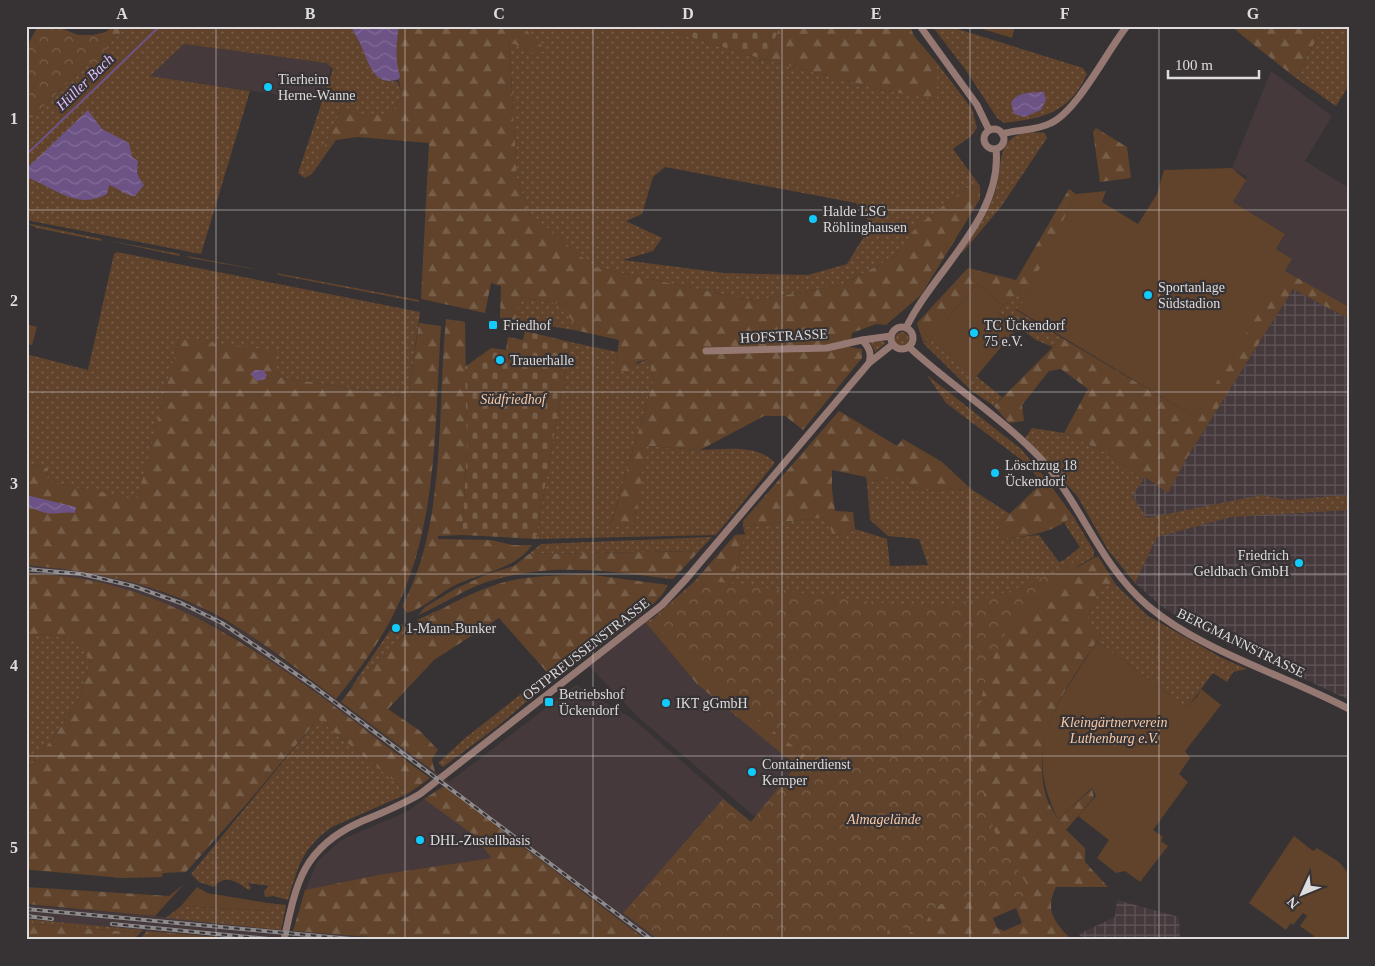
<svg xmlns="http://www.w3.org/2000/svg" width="1375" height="966" viewBox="0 0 1375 966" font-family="'Times New Roman',serif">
<defs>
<pattern id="industrial-grid" width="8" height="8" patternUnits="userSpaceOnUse" patternTransform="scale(1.25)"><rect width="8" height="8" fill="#45393c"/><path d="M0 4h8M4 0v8" fill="none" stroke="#5f5558"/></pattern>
<pattern id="grass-dots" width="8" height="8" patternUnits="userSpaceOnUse" patternTransform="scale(1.25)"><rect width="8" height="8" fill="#61432b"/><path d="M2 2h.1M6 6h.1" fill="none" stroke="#775e49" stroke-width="1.8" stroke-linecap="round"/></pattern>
<pattern id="forest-firs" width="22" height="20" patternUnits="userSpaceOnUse" patternTransform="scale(1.25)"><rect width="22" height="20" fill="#61432b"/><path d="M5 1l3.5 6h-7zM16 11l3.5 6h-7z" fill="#775e49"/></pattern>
<pattern id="cemetery-stones" width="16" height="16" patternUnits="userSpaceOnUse" patternTransform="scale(1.25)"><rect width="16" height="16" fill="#61432b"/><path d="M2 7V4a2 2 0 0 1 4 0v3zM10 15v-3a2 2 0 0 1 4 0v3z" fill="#775e49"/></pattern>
<pattern id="park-crowns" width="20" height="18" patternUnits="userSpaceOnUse" patternTransform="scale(1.25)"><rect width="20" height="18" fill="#61432b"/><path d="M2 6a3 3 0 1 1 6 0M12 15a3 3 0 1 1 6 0" fill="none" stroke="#775e49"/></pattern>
<pattern id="water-waves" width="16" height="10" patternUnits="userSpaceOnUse" patternTransform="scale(1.25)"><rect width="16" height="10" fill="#6d5385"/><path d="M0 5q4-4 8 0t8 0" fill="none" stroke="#816b96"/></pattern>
</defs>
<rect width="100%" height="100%" fill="#373334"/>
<path fill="#45393c" d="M 184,44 L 326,63 L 331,68 L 322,101 L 150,76 Z
M 1271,71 L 1332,116 L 1305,161 L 1349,188 L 1349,307 L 1283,270 L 1292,259 L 1276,249 L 1285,234 L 1233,202 L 1247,177 L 1232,168 Z
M 26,565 L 72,569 L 113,576 L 159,591 L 203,609 L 249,635 L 449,782 L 576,685 L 634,720 L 724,798 L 623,913 L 659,940 L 646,940 L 444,786 L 243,642 L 209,623 L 104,585 L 70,578 L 26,574 Z
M 645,622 L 697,684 L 798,766 L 755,817 L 637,716 L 589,666 Z
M 424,799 L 472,834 L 493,858 L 378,875 L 305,890 L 318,861 L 341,840 L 408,811 Z
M 26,905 L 155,916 L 281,930 L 278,940 L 147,931 L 26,919 Z
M 293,931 L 408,940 L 291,940 Z"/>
<path fill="url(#industrial-grid)" d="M 1293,289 L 1349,319 L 1349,700 L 1190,625 L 1161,606 L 1135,583 L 1157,537 L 1132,496 L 1145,477 L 1168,492 L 1188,456 Z
M 1117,900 L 1179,917 L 1180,940 L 1083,940 L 1079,934 L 1115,917 Z"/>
<path fill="url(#grass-dots)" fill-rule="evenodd" d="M 129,26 L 351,26 C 354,34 359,40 362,47 C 370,65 373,83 397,81 L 403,94 L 390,115 L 358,115 L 343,106 L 321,154 L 305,178 L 298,173 L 333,69 L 326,63 L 184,44 L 150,76 L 250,91 L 201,254 L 26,220 L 26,124 L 86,64 L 98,62 L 109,43 Z
M 519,26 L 653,26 L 766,60 L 887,91 L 937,98 L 937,63 L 972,109 L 977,128 L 971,136 L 953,149 L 980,186 L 965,189 L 917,226 L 896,256 L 841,285 L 754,301 L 594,267 L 529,213 L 517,178 L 509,40 L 531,53 L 526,30 ZM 665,167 L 856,203 L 871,225 L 847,264 L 808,275 L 724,273 L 623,260 L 653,251 L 662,238 L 626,221 L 642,214 L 653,177 Z
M 932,26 L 948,26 L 1083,68 L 1087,74 C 1069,114 1043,118 1004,123 L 997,118 L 965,69 Z
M 1325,26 L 1349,26 L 1349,85 L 1336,106 L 1296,78 L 1306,57 Z
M 1045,133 L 1047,138 L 1000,208 L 962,253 C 966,236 990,211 996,189 C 1001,174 998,149 1011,139 C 1019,132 1036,132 1045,133 Z
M 26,223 L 102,239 L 101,241 L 37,228 Z
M 106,240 L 180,254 L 179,256 Z
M 117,252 L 420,312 L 408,397 L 277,377 L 179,339 L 137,501 L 47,481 L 48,468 L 26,464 L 26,354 L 88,370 L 114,254 Z
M 187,256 L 265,271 L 190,258 Z
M 276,273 L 419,300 L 419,302 L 279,275 Z
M 1031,288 L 1024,301 L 1016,310 L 1062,338 L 1053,347 L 1036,340 L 998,312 L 1003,305 Z
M 519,297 L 562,304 L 579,331 L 516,320 Z
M895 339a7 7 0 1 1 14 0a7 7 0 1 1-14 0Z
M 930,339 L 1002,397 L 994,406 L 972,391 L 923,343 Z
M 882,341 L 886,343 L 875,352 L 870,342 Z
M 570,342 L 617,352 L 616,372 L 649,359 L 653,382 L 611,523 L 635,523 L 645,446 C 664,447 682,449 700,450 C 724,450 756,443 775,463 L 716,535 L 536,539 Z
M 927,375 L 1021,449 L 1046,479 L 1042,484 L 1027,464 L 946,403 Z
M 1032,428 L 1064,433 L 1107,453 L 1143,480 L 1132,496 L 1147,518 L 1261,495 L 1288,500 L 1349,495 L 1349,510 L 1231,517 L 1157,537 L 1135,583 L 1108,550 L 1078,497 L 1025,438 Z
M 889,477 L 901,478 L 918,491 L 971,489 L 1010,514 L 1001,522 L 999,530 L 1008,538 L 1039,535 L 1059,562 L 1064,560 L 1080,547 L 1064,523 L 1073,516 L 1094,551 L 1094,557 L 1030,592 L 939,617 L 729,595 L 745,534 L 743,527 L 826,517 L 833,536 L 855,529 L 887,539 L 890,566 L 928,565 L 919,539 L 888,536 L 870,520 L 867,483 Z
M 712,537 L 699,551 L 529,554 L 541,544 Z
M 1116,585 L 1148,616 L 1222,658 L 1247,669 L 1233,672 L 1227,682 L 1213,673 C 1203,685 1197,697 1186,707 L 1101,644 L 1096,643 L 1101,635 L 1087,619 L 1099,586 Z
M 492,586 L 451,604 L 418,624 L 417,620 Z
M 402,624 L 407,632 L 350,689 L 391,629 L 397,631 L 399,625 Z
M 40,634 L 77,639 L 91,662 L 77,703 L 54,737 L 26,771 L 26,636 Z
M 549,672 L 553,679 L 498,726 L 443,767 L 438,763 L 464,739 Z
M 318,719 L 409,793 L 332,827 C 302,848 298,866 288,900 L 273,896 L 265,897 L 264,891 L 269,886 L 248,883 L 251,888 L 249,890 C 237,882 225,873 214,887 L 199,882 L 191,874 Z
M 268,903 L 286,905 L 281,930 L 166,918 L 181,906 L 268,911 Z
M 26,919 L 143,930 L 140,933 L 26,923 Z"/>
<path fill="url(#forest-firs)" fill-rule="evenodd" d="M 113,26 L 129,26 L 109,43 L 93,35 L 106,32 Z
M 399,26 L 519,26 L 526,30 L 547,51 L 531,53 L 509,41 L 517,178 L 529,213 L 594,267 L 754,301 L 841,285 L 896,256 L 917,226 L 965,189 L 980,186 L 980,199 L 921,295 L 886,325 L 876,324 L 852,333 L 850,347 L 862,349 L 862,358 L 803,430 L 785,416 L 764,416 L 700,450 L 646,446 L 635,523 L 611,524 L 653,382 L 649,359 L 637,362 L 631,371 L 615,372 L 619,340 L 579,331 L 561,304 L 520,297 L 516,320 L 500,318 L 501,286 L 491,283 L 485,313 L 421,299 L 429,143 L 358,137 L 336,140 L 312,174 L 305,178 L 321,154 L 343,106 L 358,115 L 390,115 L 403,94 C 395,75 394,48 399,26 Z
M 780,26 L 910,26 L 914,36 L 937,63 L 937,99 L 887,91 L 766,60 Z
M 1260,26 L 1325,26 L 1306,57 L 1296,78 L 1249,41 Z
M 1096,128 L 1127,147 L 1131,178 L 1100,182 L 1093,132 Z
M 1069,189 L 1076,194 L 1031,288 L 1003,305 L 977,284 L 930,339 L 923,342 L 917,323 L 968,268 L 1016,280 Z
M 1283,270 L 1349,307 L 1349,319 L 1293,289 L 1188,456 L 1168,493 L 1145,477 L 1143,480 L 1107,453 L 1064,433 L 1088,389 L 1061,369 L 1049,371 L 1022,405 L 1024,421 L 1009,423 L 994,406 L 1062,338 L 1195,417 Z
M 446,319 L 465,322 L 467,449 L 462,535 L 438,536 L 438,539 L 491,540 L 512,545 L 532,545 C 515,571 476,573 450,588 C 437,595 421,610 407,613 L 402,606 C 447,524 437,410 446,319 Z
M 419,323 L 441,326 C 435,417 438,512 402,596 C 386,634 362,667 336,699 C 300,671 263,642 224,619 C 162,585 96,571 26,565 L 26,464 L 48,468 L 47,481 L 137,500 L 179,339 L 274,350 L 278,377 L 408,397 Z
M 839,411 L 897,446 L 903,439 L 942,462 L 971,489 L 918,491 C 896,473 894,476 867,483 L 866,477 L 832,470 L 832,489 L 835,511 L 853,512 L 855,529 L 833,536 L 826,517 L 743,527 L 743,521 Z
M 1046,479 L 1073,516 C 1053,532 1033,536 1008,538 L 999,530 L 1001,522 Z
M 745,534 L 729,595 L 939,617 L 1030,592 L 1098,556 L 1116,585 L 1099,587 L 1087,619 L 1101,635 C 1069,684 1029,733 1046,796 C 1048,804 1054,812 1058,819 L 1092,789 L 1094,797 L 1066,830 L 1085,848 L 1085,862 L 1108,887 L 1056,887 C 1044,911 1055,923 1072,940 L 659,940 L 623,913 L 723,799 L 751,822 L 798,767 L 697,684 L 645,622 L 667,613 L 735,535 ZM 1016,908 L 1022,923 L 1004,931 L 997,928 L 993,918 Z
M 699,551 L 673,579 C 606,571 550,561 484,583 C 461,591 441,606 418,615 L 425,607 L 455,589 L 487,574 L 514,566 L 529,554 Z
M 26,574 C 185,574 308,690 430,778 L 409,793 L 318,719 L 243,808 L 186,872 L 163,873 L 162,877 L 123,878 L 31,870 L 26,868 L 26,771 L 54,737 L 77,703 L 91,662 L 76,639 L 40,634 L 26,636 Z
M 586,574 L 668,585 C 658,610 578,660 553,679 L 499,618 L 434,660 L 388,709 L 420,731 L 438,750 L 432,759 L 435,772 L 341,702 C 379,651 431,607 492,586 C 522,575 555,576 586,574 Z
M 444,786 L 618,919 L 646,940 L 408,940 L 293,931 L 305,890 L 378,875 L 492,858 L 472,834 L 424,799 Z
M 184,884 L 155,916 L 26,904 L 26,887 L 169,896 Z
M 26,923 L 140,933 L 133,940 L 26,940 Z
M 147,931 L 256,940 L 139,940 Z"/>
<path fill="url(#cemetery-stones)" d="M 653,26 L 780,26 L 766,60 Z
M 525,331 L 570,342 L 536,539 L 462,535 L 467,449 L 465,367 L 491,348 L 506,350 L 508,337 L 523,340 Z"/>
<path fill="url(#park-crowns)" d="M 38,26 L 56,26 L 78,35 L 93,35 L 109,43 L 98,63 L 86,64 L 26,124 L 26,48 Z
M 1095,550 L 1007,630 L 989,667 L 982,695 L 977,756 L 986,807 L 996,835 L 1034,896 L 941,904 L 933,910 L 918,936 L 890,920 L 886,940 L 663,940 L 626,911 L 723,799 L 751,822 L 805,755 C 749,714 697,672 651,620 L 697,579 C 743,585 790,591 837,597 C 869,601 902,607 935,605 C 993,602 1046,580 1095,550 Z"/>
<path fill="#61432b" d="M 980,26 L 1015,26 L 1012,38 L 979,28 Z
M 1231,26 L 1260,26 L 1249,41 Z
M 1232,168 L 1246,180 L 1233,202 L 1285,234 L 1276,249 L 1292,259 L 1195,417 L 1016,309 L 1024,301 L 1076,194 L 1106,191 L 1102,202 L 1138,224 L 1157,194 L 1164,170 Z
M 977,284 L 1003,305 L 998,312 L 1017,328 L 976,377 L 930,339 Z
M 26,324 L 37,327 L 32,345 L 26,344 Z
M 1096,643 L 1101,644 L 1186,707 L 1197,697 L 1201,689 L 1221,705 L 1185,751 L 1190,758 L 1179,774 L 1188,782 L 1153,830 L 1163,837 L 1161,841 L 1168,846 L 1140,882 L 1125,871 L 1116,873 L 1097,858 L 1109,840 L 1078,816 L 1096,796 L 1092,788 L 1058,819 C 1021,746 1057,704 1096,643 Z
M 1294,836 L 1313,851 L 1317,848 L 1339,862 L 1349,874 L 1349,940 L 1312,940 L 1314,936 L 1300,926 L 1307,916 L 1303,913 L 1293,925 L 1291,923 L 1286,930 L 1249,903 Z
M 197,887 L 207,893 L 268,903 L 268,911 L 181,906 Z"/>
<path fill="url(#water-waves)" d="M 351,26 L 399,26 C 396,43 395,60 400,76 L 399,79 C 375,88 369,64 362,48 C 359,40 354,34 351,26 Z
M 1040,92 L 1044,92 L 1046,100 L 1041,110 L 1024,117 L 1014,114 L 1011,103 C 1017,92 1029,93 1040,92 Z
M 88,110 L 102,129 L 129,143 L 132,157 L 138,161 C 136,171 137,177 144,185 L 135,196 C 126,196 118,188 109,185 L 107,194 C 77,211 54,187 26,177 L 26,169 Z
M 255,370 L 263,370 L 267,375 L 265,379 L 257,381 L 250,374 Z
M 26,495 L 76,507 L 75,513 C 66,511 55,515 46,513 C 39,512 34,507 26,508 Z"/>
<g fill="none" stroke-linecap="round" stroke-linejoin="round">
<path stroke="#6d5385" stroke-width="2" d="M 26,155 L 160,26"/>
<path stroke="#957872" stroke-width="7" d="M 920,26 L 977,105 L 989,130
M984 139a10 10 0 1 1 20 0a10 10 0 1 1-20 0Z
M 1002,134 C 1018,129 1036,131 1051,123 C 1078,110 1107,51 1127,26
M891 338a11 11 0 1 1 22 0a11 11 0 1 1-22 0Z
M 906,328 C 933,271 1003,218 996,149
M 862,340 C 869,347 872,353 869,363
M 909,347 C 952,387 1012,424 1049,468 C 1084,512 1103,568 1148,606 C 1203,652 1285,675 1349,709
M 706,351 L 827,348 L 862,340 L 891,336
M 284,940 C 296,884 302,849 358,823 C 379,814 400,806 420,794 L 662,605 L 687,578 L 869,363 L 893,344"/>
<defs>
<path id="rail" d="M 26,569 L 82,574 L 133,586 L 181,603 L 222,623 L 312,685 L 652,940
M 26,909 L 362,940
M 26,916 L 52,919
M 112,924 L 279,940"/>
</defs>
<use href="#rail" stroke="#8f8b8c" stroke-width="4"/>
<use href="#rail" stroke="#373334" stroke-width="2" stroke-dasharray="5.5" stroke-linecap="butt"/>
</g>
<path fill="none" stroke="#dfdcdd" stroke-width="1" stroke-opacity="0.55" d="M 216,26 L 216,940M 405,26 L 405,940M 593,26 L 593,940M 782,26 L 782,940M 970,26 L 970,940M 1159,26 L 1159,940M 26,210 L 1349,210M 26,392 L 1349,392M 26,574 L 1349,574M 26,756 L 1349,756"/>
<g fill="#12cafb" stroke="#373334" stroke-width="2">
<circle cx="268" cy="87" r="5"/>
<circle cx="813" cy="219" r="5"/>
<circle cx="1148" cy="295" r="5"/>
<rect x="488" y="320" width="10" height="10" rx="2.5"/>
<circle cx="974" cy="333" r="5"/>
<circle cx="500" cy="360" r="5"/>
<circle cx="995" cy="473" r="5"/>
<circle cx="1299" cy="563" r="5"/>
<circle cx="396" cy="628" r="5"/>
<rect x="544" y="697" width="10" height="10" rx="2.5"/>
<circle cx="666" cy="703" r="5"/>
<circle cx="752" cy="772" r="5"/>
<circle cx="420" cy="840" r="5"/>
</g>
<g text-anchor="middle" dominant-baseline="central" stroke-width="4.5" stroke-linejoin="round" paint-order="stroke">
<g font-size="14" fill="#dfdcdd" stroke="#373334" text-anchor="start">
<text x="278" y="79">Tierheim<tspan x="278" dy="16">Herne-Wanne</tspan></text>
<text x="823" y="211">Halde LSG<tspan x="823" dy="16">Röhlinghausen</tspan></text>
<text x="1158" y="287">Sportanlage<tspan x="1158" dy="16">Südstadion</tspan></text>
<text x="503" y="325">Friedhof</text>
<text x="984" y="325">TC Ückendorf<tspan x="984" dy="16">75 e.V.</tspan></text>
<text x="510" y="360">Trauerhalle</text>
<text x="1005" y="465">Löschzug 18<tspan x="1005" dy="16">Ückendorf</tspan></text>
<text x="1289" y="555" text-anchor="end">Friedrich<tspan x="1289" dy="16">Geldbach GmbH</tspan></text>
<text x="406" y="628">1-Mann-Bunker</text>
<text x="559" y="694">Betriebshof<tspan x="559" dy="16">Ückendorf</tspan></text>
<text x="676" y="703">IKT gGmbH</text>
<text x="762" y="764">Containerdienst<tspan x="762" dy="16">Kemper</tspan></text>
<text x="430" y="840">DHL-Zustellbasis</text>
</g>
<g font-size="14" fill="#dfdcdd" stroke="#373334">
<text transform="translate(784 336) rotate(-3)">HOFSTRASSE</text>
<text transform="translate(1241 643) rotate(26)">BERGMANNSTRASSE</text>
<text transform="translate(586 649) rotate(-38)">OSTPREUSSENSTRASSE</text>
</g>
<g font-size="14" font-style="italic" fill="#f6c9a7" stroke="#373334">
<text x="513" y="399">Südfriedhof</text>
<text x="1114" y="722">Kleingärtnerverein<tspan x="1114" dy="16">Luthenburg e.V.</tspan></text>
<text x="884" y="819">Almagelände</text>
</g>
<g font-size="15" font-style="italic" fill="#dcbefc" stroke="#373334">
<text transform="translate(85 82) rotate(-44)">Hüller Bach</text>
</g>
</g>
<rect width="1375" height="966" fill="none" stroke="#373334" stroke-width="55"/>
<g transform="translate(1302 894) rotate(226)" stroke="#373334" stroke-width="4" paint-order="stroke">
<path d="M0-4L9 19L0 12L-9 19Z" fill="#dfdcdd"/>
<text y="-8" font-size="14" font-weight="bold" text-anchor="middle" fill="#dfdcdd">N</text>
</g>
<path d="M1168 70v8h91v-8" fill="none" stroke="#dfdcdd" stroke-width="2.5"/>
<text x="1175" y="70" font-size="15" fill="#dfdcdd" stroke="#373334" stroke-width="4" paint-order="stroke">100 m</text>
<rect x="28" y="28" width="1320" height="910" fill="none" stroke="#dfdcdd" stroke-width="2"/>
<g font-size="16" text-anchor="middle" font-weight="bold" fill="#dfdcdd">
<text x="122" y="19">A</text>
<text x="310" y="19">B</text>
<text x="499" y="19">C</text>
<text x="688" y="19">D</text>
<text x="876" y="19">E</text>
<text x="1065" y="19">F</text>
<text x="1253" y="19">G</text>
<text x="14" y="124">1</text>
<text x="14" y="306">2</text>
<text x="14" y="489">3</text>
<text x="14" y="671">4</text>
<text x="14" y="853">5</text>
</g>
</svg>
